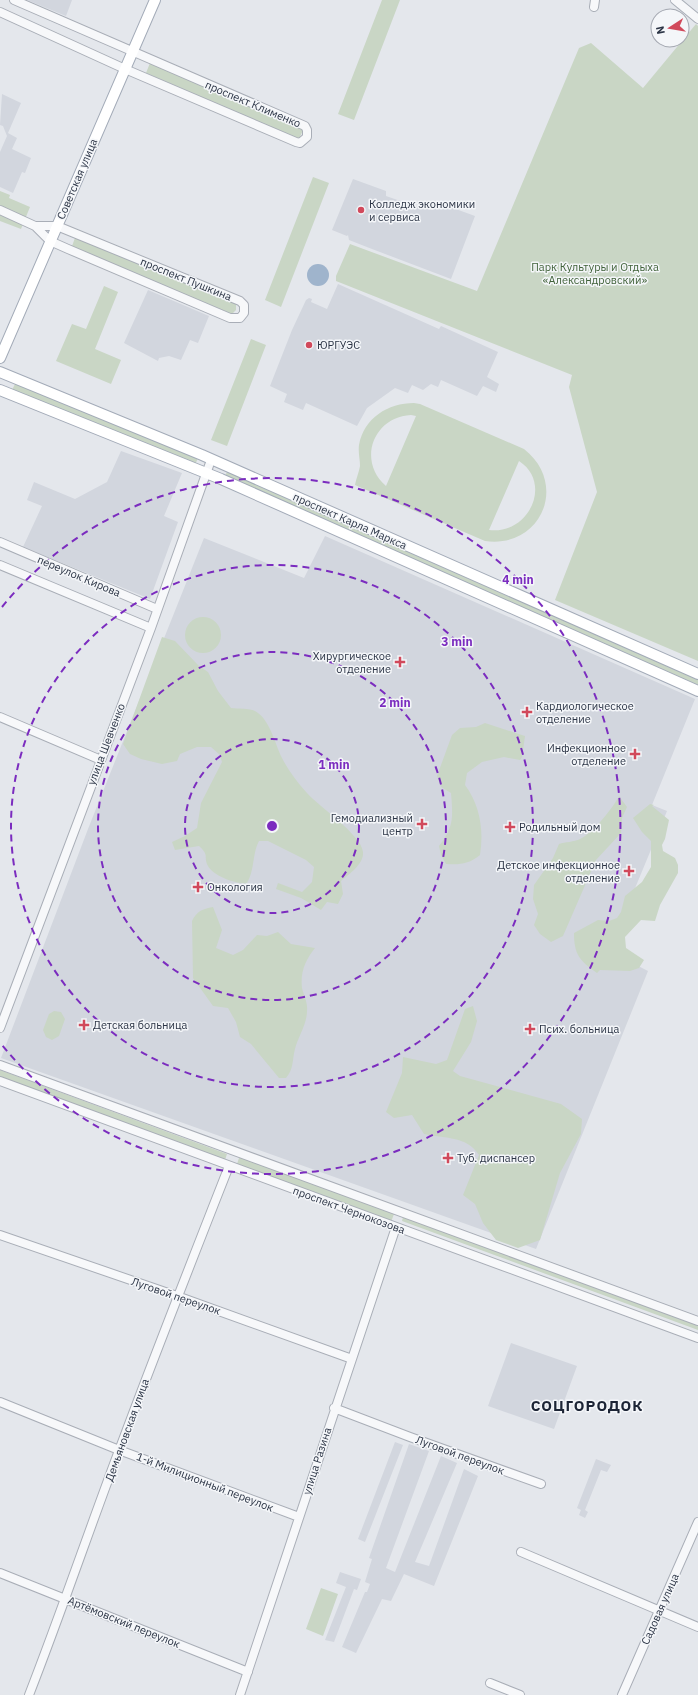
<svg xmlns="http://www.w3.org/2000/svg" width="698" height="1695" viewBox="0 0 698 1695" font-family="'IBM Plex Sans',sans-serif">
<rect width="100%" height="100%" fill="#e4e7ec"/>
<path fill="#d2d6de" d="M 27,0 L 72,0 L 66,16 Z
M 2,94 L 21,103 L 8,133 L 17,138 L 12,149 L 31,158 L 25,173 L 22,172 L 13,193 L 0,187 L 0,152 L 7,136 L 3,126 L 0,125 Z
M 353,179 L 386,191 L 386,196 L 412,205 L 432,210 L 442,204 L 475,216 L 451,279 L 372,249 L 349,240 L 348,235 L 347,236 L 332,230 Z
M 338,284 L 439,329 L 441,326 L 498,352 L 487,377 L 499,384 L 496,392 L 483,386 L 477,396 L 441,380 L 438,387 L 431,384 L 423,390 L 412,385 L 408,393 L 395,388 L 367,408 L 357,426 L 306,403 L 303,410 L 284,402 L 287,394 L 270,386 L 292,330 L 306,300 L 309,298 L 312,299 L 311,302 L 327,309 Z
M 148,290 L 209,316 L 198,343 L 190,340 L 181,360 L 169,356 L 159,358 L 158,361 L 124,343 Z
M 121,451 L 182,473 L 164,516 L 178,522 L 150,599 L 23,547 L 42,506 L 27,500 L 34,482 L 75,499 L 107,482 Z
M 325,536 L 695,699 L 652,805 L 667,811 L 609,951 L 648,971 L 536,1249 L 1,1058 L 88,829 L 204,538 L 304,578 Z
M 511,1343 L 577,1366 L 554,1429 L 488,1406 Z
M 395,1442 L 403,1445 L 365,1542 L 358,1539 Z
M 409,1444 L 429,1451 L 386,1568 L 395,1572 L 441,1456 L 457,1463 L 415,1562 L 429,1566 L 464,1469 L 478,1476 L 434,1586 L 404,1574 L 391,1601 L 382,1599 L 356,1653 L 342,1647 L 365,1592 L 367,1592 L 370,1584 L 365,1582 L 372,1559 L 369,1558 Z
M 596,1459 L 611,1465 L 607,1472 L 601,1470 L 585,1510 L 588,1512 L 585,1518 L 579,1515 L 581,1510 L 577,1508 Z
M 340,1572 L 361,1579 L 357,1590 L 354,1589 L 334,1642 L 325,1640 L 346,1587 L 336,1583 Z"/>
<path fill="#c9d6c5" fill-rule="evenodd" d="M 382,0 L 400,0 L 354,120 L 338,114 Z
M 696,24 L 698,26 L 698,661 L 555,600 L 597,492 L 569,387 L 572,375 L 336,281 L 336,276 L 350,244 L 477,291 L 579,48 L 591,43 L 643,88 Z
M 150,63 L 303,130 L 299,139 L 146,73 Z
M 313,177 L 329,183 L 281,307 L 265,300 Z
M 0,191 L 10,195 L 9,198 L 30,207 L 21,229 L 0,221 Z
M 76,235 L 236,303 L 236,310 L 232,314 L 71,249 Z
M 104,286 L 118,292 L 95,349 L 121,360 L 111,384 L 56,361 L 72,324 L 86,329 Z
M 251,339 L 266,345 L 227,446 L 211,440 Z
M 16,382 L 198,458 L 195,465 L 12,390 Z
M 414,403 L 420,404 L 524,449 C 569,484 541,549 485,541 L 355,485 C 356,479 359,472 360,466 C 360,459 358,452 359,445 C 364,418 388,403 414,403 ZM 411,415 L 416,416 L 386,486 C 357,461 373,417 411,415 ZM 519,461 C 553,483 529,535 489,530 Z
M 227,472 L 698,680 L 698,685 L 225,476 Z
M185 635a18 18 0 1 1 36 0a18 18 0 1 1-36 0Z
M 162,637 L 175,641 L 199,666 L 208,672 L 218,691 L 231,708 C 238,709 249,708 255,711 C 270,719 275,744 282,758 C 288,770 298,783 307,793 C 319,807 361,834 363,852 C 364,864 349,874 341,881 L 343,894 L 338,904 L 327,902 L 321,910 L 301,898 L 276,889 L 278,883 L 302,892 L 312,882 L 314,867 L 306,860 L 268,841 L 259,841 C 252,854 255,869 247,883 C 238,885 213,876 208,866 C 203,856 210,856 199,846 L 175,850 L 172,842 L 185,836 L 197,828 L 201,803 L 222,762 L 220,755 L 211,747 L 197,747 L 180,754 L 177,761 L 162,764 L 141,759 L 130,754 L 123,744 Z
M 485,723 L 525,736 L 522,757 L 520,760 L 504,757 L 482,762 L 467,773 L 465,785 C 480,805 484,830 480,855 C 469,864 460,865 446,864 L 441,855 L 439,846 C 454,827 453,817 451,793 L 441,787 L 437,776 L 452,735 L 460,728 L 476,727 Z
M 619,796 L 627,807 L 622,818 L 621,833 L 596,860 L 563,936 L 551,942 L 540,934 L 534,925 L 538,914 L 533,899 L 534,885 L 553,858 L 559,844 C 565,842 574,842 580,839 C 593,833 613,808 619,796 Z
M 650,804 L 654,805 L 652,806 L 669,820 L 665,839 L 662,845 L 663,851 L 675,858 L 678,865 L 678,873 L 660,905 L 655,921 L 641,920 L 625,937 L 626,948 L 644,960 L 639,968 L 630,971 L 600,970 L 597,973 C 580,961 574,955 574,933 L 598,920 L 609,921 L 617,918 L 621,912 L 625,896 L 642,882 L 651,867 L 651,841 L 642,832 L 633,818 Z
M 213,907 L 222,930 L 216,948 L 233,955 L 243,950 L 257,935 L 267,936 L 278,932 L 291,944 L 315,948 C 306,959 300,972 302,988 C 304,996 308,1003 307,1011 C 307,1024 298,1037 295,1049 C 292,1060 294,1069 286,1078 L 279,1078 L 251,1044 L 240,1037 L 236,1022 L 228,1008 L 213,1006 L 193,978 L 192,921 C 197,911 202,909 213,907 Z
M 473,1006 L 477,1021 L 471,1042 L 453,1071 L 460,1076 L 561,1104 L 582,1119 L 581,1134 L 560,1173 L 540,1240 L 518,1248 L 496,1240 L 483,1223 L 475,1204 L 463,1195 L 479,1155 C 466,1135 444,1139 424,1134 L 412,1115 L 394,1118 L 386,1112 L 402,1073 L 403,1057 L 436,1064 L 447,1060 L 465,1009 Z
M 54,1011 L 61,1012 L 65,1019 L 59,1036 L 52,1040 L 46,1037 L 43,1030 L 49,1014 Z
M 0,1070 L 227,1154 L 225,1160 L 0,1078 Z
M 240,1155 L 394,1214 L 391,1222 L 237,1164 Z
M 403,1217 L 698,1325 L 698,1330 L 402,1221 Z
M 321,1588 L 338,1594 L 323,1636 L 306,1629 Z"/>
<path fill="#9fb4cc" d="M307 275a11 11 0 1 1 22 0a11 11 0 1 1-22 0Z"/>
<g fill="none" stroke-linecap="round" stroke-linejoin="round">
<defs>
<path id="minor" d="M 675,0 L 698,19
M 594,7 L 595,0
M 0,12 L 125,69 L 296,142 L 300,143 L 307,137 L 307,130 L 305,126 L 14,0
M 0,210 L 35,226 L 50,241 L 68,249 L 230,318 L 240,318 L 244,313 L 244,305 L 240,301 L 57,226 L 35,226
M 0,542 L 157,609
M 0,565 L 151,628
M 0,717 L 101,760
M 0,1028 L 151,628 L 211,460
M 0,1065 L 698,1321
M 0,1081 L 698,1338
M 0,1235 L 177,1296 L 352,1359
M 0,1402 L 119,1450 L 299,1517
M 334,1408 L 410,1437 L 541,1484
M 521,1552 L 698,1627
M 0,1573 L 248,1672
M 490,1683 L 520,1695
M 29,1695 C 61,1613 89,1530 120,1448 C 155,1354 192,1260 229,1166
M 240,1695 L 396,1227
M 622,1695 L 698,1522"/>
<path id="major" d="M 0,358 L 155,0
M 0,372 L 202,455 L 698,674
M 0,390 L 221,479 L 698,691"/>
</defs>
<use href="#minor" stroke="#a9aeb7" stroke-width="10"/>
<use href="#major" stroke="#a3abb8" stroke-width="12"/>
<use href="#minor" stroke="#f7f8fa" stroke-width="8"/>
<use href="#major" stroke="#fff" stroke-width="10"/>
</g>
<g fill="none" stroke="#7b2cbf" stroke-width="2" stroke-dasharray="7 5">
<circle cx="272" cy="826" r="87"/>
<circle cx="272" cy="826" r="174"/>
<circle cx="272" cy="826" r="261"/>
<path d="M2 607A348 348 0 1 1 2 1045"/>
</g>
<g fill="#d1495b" stroke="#f4f6f9" stroke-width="1.5">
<circle cx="361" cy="210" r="4"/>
<circle cx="309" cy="345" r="4"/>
<path d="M398 656h4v4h4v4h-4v4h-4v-4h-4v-4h4z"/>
<path d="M525 706h4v4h4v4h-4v4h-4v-4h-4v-4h4z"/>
<path d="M633 748h4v4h4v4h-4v4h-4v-4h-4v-4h4z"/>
<path d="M420 818h4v4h4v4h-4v4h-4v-4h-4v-4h4z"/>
<path d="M508 821h4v4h4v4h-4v4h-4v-4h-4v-4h4z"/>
<path d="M627 865h4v4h4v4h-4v4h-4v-4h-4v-4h4z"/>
<path d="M196 881h4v4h4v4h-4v4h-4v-4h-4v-4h4z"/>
<path d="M82 1019h4v4h4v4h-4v4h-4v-4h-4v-4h4z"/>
<path d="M528 1023h4v4h4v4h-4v4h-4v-4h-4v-4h4z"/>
<path d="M446 1152h4v4h4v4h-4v4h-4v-4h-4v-4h4z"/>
</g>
<g text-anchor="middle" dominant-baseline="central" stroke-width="3" stroke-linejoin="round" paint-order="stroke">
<g font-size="11" fill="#2b3445" stroke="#f4f6f9">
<text transform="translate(253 104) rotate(23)">проспект Клименко</text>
<text transform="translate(77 179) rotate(-67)">Советская улица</text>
<text transform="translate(186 279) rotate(22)">проспект Пушкина</text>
<text transform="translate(350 521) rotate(24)">проспект Карла Маркса</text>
<text transform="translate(79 576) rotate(23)">переулок Кирова</text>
<text transform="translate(106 744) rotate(-69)">улица Шевченко</text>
<text transform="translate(349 1210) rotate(20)">проспект Чернокозова</text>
<text transform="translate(176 1296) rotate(19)">Луговой переулок</text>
<text transform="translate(127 1430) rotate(-70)">Демьяновская улица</text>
<text transform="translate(460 1455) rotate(20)">Луговой переулок</text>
<text transform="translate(317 1461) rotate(-72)">улица Разина</text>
<text transform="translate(205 1482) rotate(21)">1-й Милиционный переулок</text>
<text transform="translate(660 1609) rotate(-66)">Садовая улица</text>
<text transform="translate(124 1622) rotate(22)">Артёмовский переулок</text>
</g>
<g font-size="11" fill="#2b3445" stroke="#f4f6f9" text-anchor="start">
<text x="369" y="204">Колледж экономики<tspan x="369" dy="13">и сервиса</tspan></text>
<text x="317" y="345">ЮРГУЭС</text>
<text x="391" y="656" text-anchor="end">Хирургическое<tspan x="391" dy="13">отделение</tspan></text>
<text x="536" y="706">Кардиологическое<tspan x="536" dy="13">отделение</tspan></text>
<text x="626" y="748" text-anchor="end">Инфекционное<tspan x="626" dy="13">отделение</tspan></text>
<text x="413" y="818" text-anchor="end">Гемодиализный<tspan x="413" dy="13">центр</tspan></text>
<text x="519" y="827">Родильный дом</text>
<text x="620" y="865" text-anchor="end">Детское инфекционное<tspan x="620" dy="13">отделение</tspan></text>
<text x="207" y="887">Онкология</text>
<text x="93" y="1025">Детская больница</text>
<text x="539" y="1029">Псих. больница</text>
<text x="457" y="1158">Туб. диспансер</text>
</g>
<g font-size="11" fill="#3f6138" stroke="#f4f6f9">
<text x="595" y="267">Парк Культуры и Отдыха<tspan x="595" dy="13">«Александровский»</tspan></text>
</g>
<g font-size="15" font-weight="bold" letter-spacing="1" fill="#1d2536" stroke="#f4f6f9">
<text x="587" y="1405">СОЦГОРОДОК</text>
</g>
</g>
<circle cx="272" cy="826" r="6" fill="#7b2cbf" stroke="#f4f6f9" stroke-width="2"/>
<g font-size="12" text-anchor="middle" font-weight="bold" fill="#7b2cbf" stroke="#f4f6f9" stroke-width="3" stroke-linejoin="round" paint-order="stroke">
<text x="518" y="584">4 min</text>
<text x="457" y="646">3 min</text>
<text x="395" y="707">2 min</text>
<text x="334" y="769">1 min</text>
</g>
<g transform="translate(670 28) rotate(258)"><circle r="19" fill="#f4f6f9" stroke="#a4a8b1"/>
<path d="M0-3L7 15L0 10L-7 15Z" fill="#d1495b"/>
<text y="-6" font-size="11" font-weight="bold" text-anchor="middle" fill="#2b3445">N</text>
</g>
</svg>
